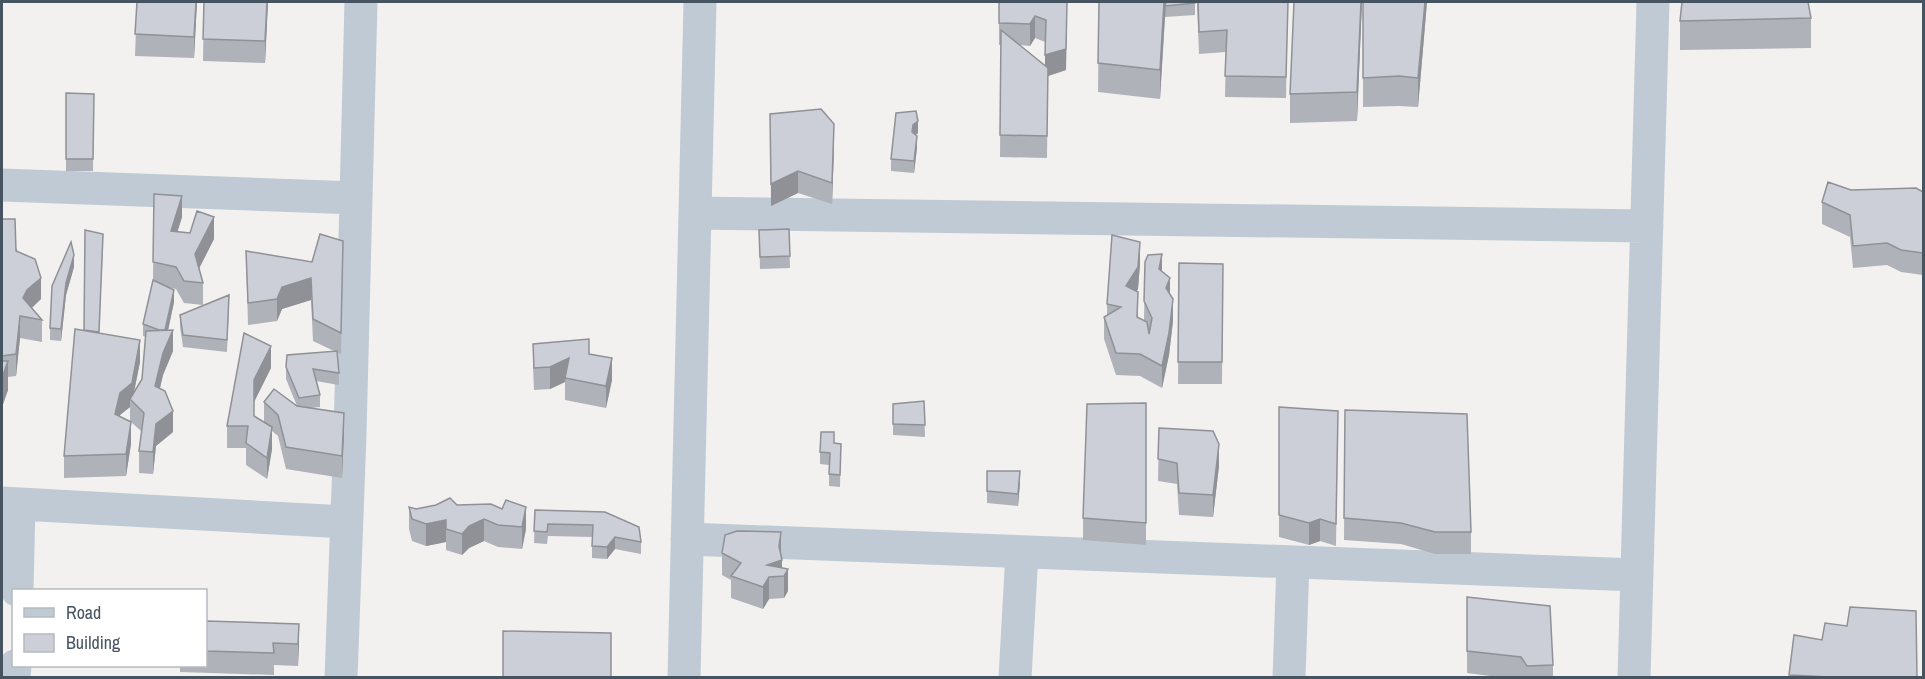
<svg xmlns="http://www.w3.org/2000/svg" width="1925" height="679" viewBox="0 0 1925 679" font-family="'Archivo Narrow',sans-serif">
<rect width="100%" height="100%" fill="#f3f1f0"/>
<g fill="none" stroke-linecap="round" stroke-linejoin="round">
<path stroke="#c0cad4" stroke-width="33" d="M 2,185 L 356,198
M 695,213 L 1647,226
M 2,503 L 346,522
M 687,539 L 1637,575
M 17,590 L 19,504
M 14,678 L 15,666
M 341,678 L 350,434 L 361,2
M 684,678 L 700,2
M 1015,678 L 1022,552
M 1289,678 L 1293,562
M 1634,678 L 1653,2"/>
</g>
<path fill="#afb2b9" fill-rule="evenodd" d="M 137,2 L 197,2 L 194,58 L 135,56 Z
M 204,2 L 268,2 L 265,63 L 203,61 Z
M 999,2 L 1067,2 L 1066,70 L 1048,76 L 1047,158 L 1000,157 L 1001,45 L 999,45 ZM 1035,38 L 1045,42 L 1045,65 L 1020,45 L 1030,46 Z
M 1099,2 L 1195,2 L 1195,15 L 1165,17 L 1165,12 L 1160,99 L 1098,92 Z
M 1197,2 L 1288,2 L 1286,98 L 1225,97 L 1226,52 L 1199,54 Z
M 1294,2 L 1362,2 L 1357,121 L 1290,123 L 1290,94 Z
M 1363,2 L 1427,2 L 1418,107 L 1399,106 L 1363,107 Z
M 1811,18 L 1811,48 L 1680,50 L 1680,21 Z
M 66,93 L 94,94 L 93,171 L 66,171 Z
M 896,113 L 918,133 L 915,135 L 917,148 L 914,173 L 891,171 L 891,159 Z
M 770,114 L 834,146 L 832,204 L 798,193 L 771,206 Z
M 1851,190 L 1923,192 L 1923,275 L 1901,272 L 1887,265 L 1853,268 L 1850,237 L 1822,224 L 1822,202 Z
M 154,194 L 182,217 L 177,232 L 214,239 L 199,269 L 203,283 L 203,305 L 184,303 L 176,289 L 167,287 L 174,302 L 168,330 L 173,351 L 163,375 L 160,388 L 173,432 L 156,446 L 153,474 L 139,473 L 139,451 L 142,432 L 130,421 L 130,407 L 120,415 L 120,416 L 131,444 L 126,476 L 64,478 L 64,456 L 84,330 L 103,246 L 99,333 L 140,362 L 134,393 L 142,379 L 146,337 L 143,336 L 143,324 L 153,281 Z
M 2,219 L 41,299 L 32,308 L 42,320 L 42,342 L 20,338 L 16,376 L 8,377 L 8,390 L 2,407 Z
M 789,229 L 790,268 L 760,269 L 759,230 Z
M 343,241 L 341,354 L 337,352 L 339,373 L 339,385 L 316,381 L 320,395 L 320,407 L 311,408 L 344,434 L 342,478 L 286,469 L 278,436 L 272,431 L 272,449 L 267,479 L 246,465 L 246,448 L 227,448 L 227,426 L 271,368 L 254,402 L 254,417 L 264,422 L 264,402 L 297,406 L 286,379 L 286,367 L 334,351 L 313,341 L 311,300 L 282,309 L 277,321 L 248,325 L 246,251 L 312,262 Z
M 1145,262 L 1162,272 L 1170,295 L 1173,321 L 1169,355 L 1162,388 L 1140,376 L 1116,375 L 1104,339 L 1104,317 L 1107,315 L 1107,304 L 1140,264 L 1138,289 L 1136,291 L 1138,318 L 1144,321 Z
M 1179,263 L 1223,264 L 1222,384 L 1178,384 Z
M 74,267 L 66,295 L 61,341 L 50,340 L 50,328 Z
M 229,307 L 227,352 L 183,347 L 180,327 L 180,315 Z
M 533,344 L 589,354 L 612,380 L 606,408 L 565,400 L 565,382 L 550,389 L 534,390 L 533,366 Z
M 924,401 L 925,437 L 893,435 L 893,404 Z
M 1146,403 L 1146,545 L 1083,540 L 1083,518 Z
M 1279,407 L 1338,411 L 1336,546 L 1320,541 L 1309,545 L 1279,537 Z
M 1345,410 L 1471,532 L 1471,554 L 1435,554 L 1401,544 L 1344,540 Z
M 1159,428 L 1219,466 L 1213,517 L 1179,515 L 1177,484 L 1158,481 Z
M 834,443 L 841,444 L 840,487 L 829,486 L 829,465 L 820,464 L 820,452 Z
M 987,471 L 1020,483 L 1018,506 L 987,503 Z
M 457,505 L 526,529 L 522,549 L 498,547 L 484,541 L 469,548 L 462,555 L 446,550 L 446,542 L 426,546 L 412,541 L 409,529 L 409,507 L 416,509 Z
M 535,510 L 605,512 L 641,542 L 641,554 L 615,549 L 607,559 L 592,558 L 592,537 L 548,536 L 547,544 L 534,543 Z
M 781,552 L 782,568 L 788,591 L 784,598 L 769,599 L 763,609 L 731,598 L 731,580 L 722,575 L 722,553 Z
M 1467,597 L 1553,665 L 1553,678 L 1506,678 L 1467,673 Z
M 206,621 L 299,624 L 298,666 L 274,665 L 274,675 L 180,672 L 180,666 L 206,666 Z
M 1847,626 L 1917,678 L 1789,678 L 1789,675 L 1822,640 Z"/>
<path fill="#8f9196" d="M 196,2 L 197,2 L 194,58 L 194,37 Z
M 267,2 L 268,2 L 265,63 L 265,41 Z
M 1067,2 L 1066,70 L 1048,76 L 1047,158 L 1048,76 L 1045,77 L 1045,55 Z
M 1164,2 L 1166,2 L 1160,99 L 1160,70 Z
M 1361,2 L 1362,2 L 1357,121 L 1357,92 Z
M 1425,2 L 1427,2 L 1418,107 L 1418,78 Z
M 1035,16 L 1035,38 L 1030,46 L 1030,24 Z
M 918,121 L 918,133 L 913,137 L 912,132 L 913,125 Z
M 834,124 L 834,146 L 832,204 L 832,183 Z
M 917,136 L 917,148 L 914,173 L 914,161 Z
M 798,171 L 798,193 L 771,206 L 771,184 Z
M 182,196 L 182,217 L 171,253 L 171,231 Z
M 214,217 L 214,239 L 195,276 L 195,254 Z
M 1140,242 L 1140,264 L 1138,289 L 1126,308 L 1126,286 Z
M 1162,254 L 1162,275 L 1159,269 Z
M 74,255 L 74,267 L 66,295 L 61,341 L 61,329 L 66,283 Z
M 41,278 L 41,299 L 27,312 L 23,298 L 27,290 Z
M 311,278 L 311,300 L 282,309 L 277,321 L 277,299 L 282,287 Z
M 1170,278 L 1170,300 L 1166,288 Z
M 174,290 L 174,302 L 165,345 L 165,333 Z
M 1138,292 L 1138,313 L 1137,339 L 1137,317 Z
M 1173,299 L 1173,321 L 1169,355 L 1162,388 L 1162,366 Z
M 20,316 L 20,338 L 16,376 L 16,354 Z
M 173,330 L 173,351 L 163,375 L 155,408 L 155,386 L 163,353 Z
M 140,340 L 140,362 L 132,401 L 130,399 L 130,407 L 120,415 L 115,436 L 115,414 L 120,393 Z
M 271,346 L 271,368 L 254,402 L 254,380 Z
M 569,358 L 565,382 L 550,389 L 550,367 Z
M 612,358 L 612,380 L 606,408 L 606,386 Z
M 8,361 L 8,390 L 2,407 L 2,378 Z
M 173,411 L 173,432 L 156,446 L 153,474 L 153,452 L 156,424 Z
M 344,413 L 344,434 L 342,478 L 342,456 Z
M 131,422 L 131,444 L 126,476 L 126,454 Z
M 272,427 L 272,449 L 267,479 L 267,458 Z
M 1219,444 L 1219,466 L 1213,517 L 1213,495 Z
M 1020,471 L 1020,483 L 1018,506 L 1018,494 Z
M 526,507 L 526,529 L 522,549 L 522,527 Z
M 484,519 L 484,541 L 469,548 L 462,555 L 462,534 L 469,526 Z
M 1320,519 L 1320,541 L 1309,545 L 1309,523 Z
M 446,520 L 446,542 L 426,546 L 426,524 Z
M 781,532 L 781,554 L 782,560 L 782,576 L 769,577 L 769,599 L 763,609 L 763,587 L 767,565 L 779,546 Z
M 615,537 L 615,549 L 607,559 L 607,547 Z
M 788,569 L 788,591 L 784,598 L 784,576 Z
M 299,624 L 299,646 L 298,666 L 298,644 Z"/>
<path fill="#cccfd7" stroke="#8f9196" stroke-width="1.5" d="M 137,2 L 196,2 L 194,37 L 135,34 Z
M 204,2 L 267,2 L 265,41 L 203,39 Z
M 999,2 L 1067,2 L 1066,49 L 1045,55 L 1046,20 L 1035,16 L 1030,24 L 999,23 Z
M 1099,2 L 1164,2 L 1160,70 L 1098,63 Z
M 1166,2 L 1195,2 L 1195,3 L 1165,6 Z
M 1198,2 L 1288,2 L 1286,77 L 1225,76 L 1227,30 L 1199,32 Z
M 1294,2 L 1361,2 L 1357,92 L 1290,94 Z
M 1363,2 L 1425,2 L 1418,78 L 1399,76 L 1363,78 Z
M 1682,2 L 1808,2 L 1811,18 L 1680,21 Z
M 1001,30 L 1048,68 L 1047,136 L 1000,135 Z
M 66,93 L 94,94 L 93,159 L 66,159 Z
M 821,109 L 834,124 L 832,183 L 798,171 L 771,184 L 770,114 Z
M 916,111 L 918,121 L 913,125 L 912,132 L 917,136 L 914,161 L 891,159 L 896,113 Z
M 1828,182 L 1851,190 L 1916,188 L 1923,192 L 1923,253 L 1901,250 L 1887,243 L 1853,246 L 1850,215 L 1822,202 Z
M 154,194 L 182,196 L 171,231 L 190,233 L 197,211 L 214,217 L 195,254 L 203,283 L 184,281 L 176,267 L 153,262 Z
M 2,219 L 15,219 L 16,251 L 35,259 L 41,278 L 27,290 L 23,298 L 42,320 L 20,316 L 16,354 L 2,356 Z
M 789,229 L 790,256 L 760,257 L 759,230 Z
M 85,230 L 103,234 L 99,332 L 84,330 Z
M 320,234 L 343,241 L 341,333 L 313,319 L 311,278 L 282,287 L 277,299 L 248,303 L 246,251 L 312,262 Z
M 1112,235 L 1140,242 L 1138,267 L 1126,286 L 1138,292 L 1137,317 L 1147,322 L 1149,334 L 1152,318 L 1144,301 L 1145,262 L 1148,255 L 1162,254 L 1159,269 L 1170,278 L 1166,288 L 1173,299 L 1169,333 L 1162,366 L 1140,354 L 1116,353 L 1104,317 L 1121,307 L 1107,304 Z
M 71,242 L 74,255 L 66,283 L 61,329 L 50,328 L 52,286 Z
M 1179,263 L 1223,264 L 1222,362 L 1178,362 Z
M 153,280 L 174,290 L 165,330 L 159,330 L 143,324 Z
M 229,295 L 227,340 L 183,335 L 180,315 Z
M 75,329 L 140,340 L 132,383 L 120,393 L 115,414 L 131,422 L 126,454 L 64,456 Z
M 173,330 L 163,353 L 155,386 L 165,391 L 173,411 L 156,424 L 153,452 L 139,451 L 144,413 L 130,399 L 142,379 L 146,331 Z
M 244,333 L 271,346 L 254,380 L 254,416 L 272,427 L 267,458 L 246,443 L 248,426 L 227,426 Z
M 589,339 L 589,354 L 612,358 L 606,386 L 565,378 L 569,358 L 550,367 L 534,368 L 533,344 Z
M 337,351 L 339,373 L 313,369 L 320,395 L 299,398 L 286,367 L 287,355 Z
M 2,361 L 8,361 L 2,378 Z
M 274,389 L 297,406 L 344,413 L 342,456 L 286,447 L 278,415 L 264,402 Z
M 924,401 L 925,425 L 893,424 L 893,404 Z
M 1146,403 L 1146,523 L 1083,518 L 1087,404 Z
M 1279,407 L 1338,411 L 1336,524 L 1320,519 L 1309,523 L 1279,515 Z
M 1345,410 L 1467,414 L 1471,532 L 1435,532 L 1401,523 L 1344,518 Z
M 1159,428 L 1213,431 L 1219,444 L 1213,495 L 1179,493 L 1177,463 L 1158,459 Z
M 821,432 L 834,432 L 834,443 L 841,444 L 840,475 L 829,474 L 830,453 L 820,452 Z
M 987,471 L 1020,471 L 1018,494 L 987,491 Z
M 450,498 L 457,505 L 491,504 L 502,509 L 506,500 L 526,507 L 522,527 L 498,525 L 484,519 L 469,526 L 462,534 L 446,529 L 446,520 L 426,524 L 412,519 L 409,507 L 416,509 L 436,505 Z
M 535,510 L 605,512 L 639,527 L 641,542 L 615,537 L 607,547 L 592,546 L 593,525 L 548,524 L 547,532 L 534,531 Z
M 737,531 L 781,532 L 779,546 L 782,560 L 767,565 L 788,569 L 784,576 L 769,577 L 763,587 L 731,576 L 741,563 L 722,553 L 725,535 Z
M 1467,597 L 1550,606 L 1553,665 L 1527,666 L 1521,657 L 1467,651 Z
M 1850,607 L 1916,611 L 1917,678 L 1849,678 L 1789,675 L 1794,635 L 1822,640 L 1825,623 L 1847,626 Z
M 206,621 L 299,624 L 298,644 L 273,643 L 274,653 L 206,651 Z
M 503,631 L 611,633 L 611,678 L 503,678 Z"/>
<rect width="1925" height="679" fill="none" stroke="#465360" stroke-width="6"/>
<rect x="12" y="589" width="195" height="78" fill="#ffffff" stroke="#b5babf" stroke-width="1.5"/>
<rect x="24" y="608" width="30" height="9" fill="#c0cad4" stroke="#b5babf" stroke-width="1.5"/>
<text x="66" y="619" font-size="18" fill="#465360">Road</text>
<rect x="24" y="634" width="30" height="18" fill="#cccfd7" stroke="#b5babf" stroke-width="1.5"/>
<text x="66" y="649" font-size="18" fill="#465360">Building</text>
</svg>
